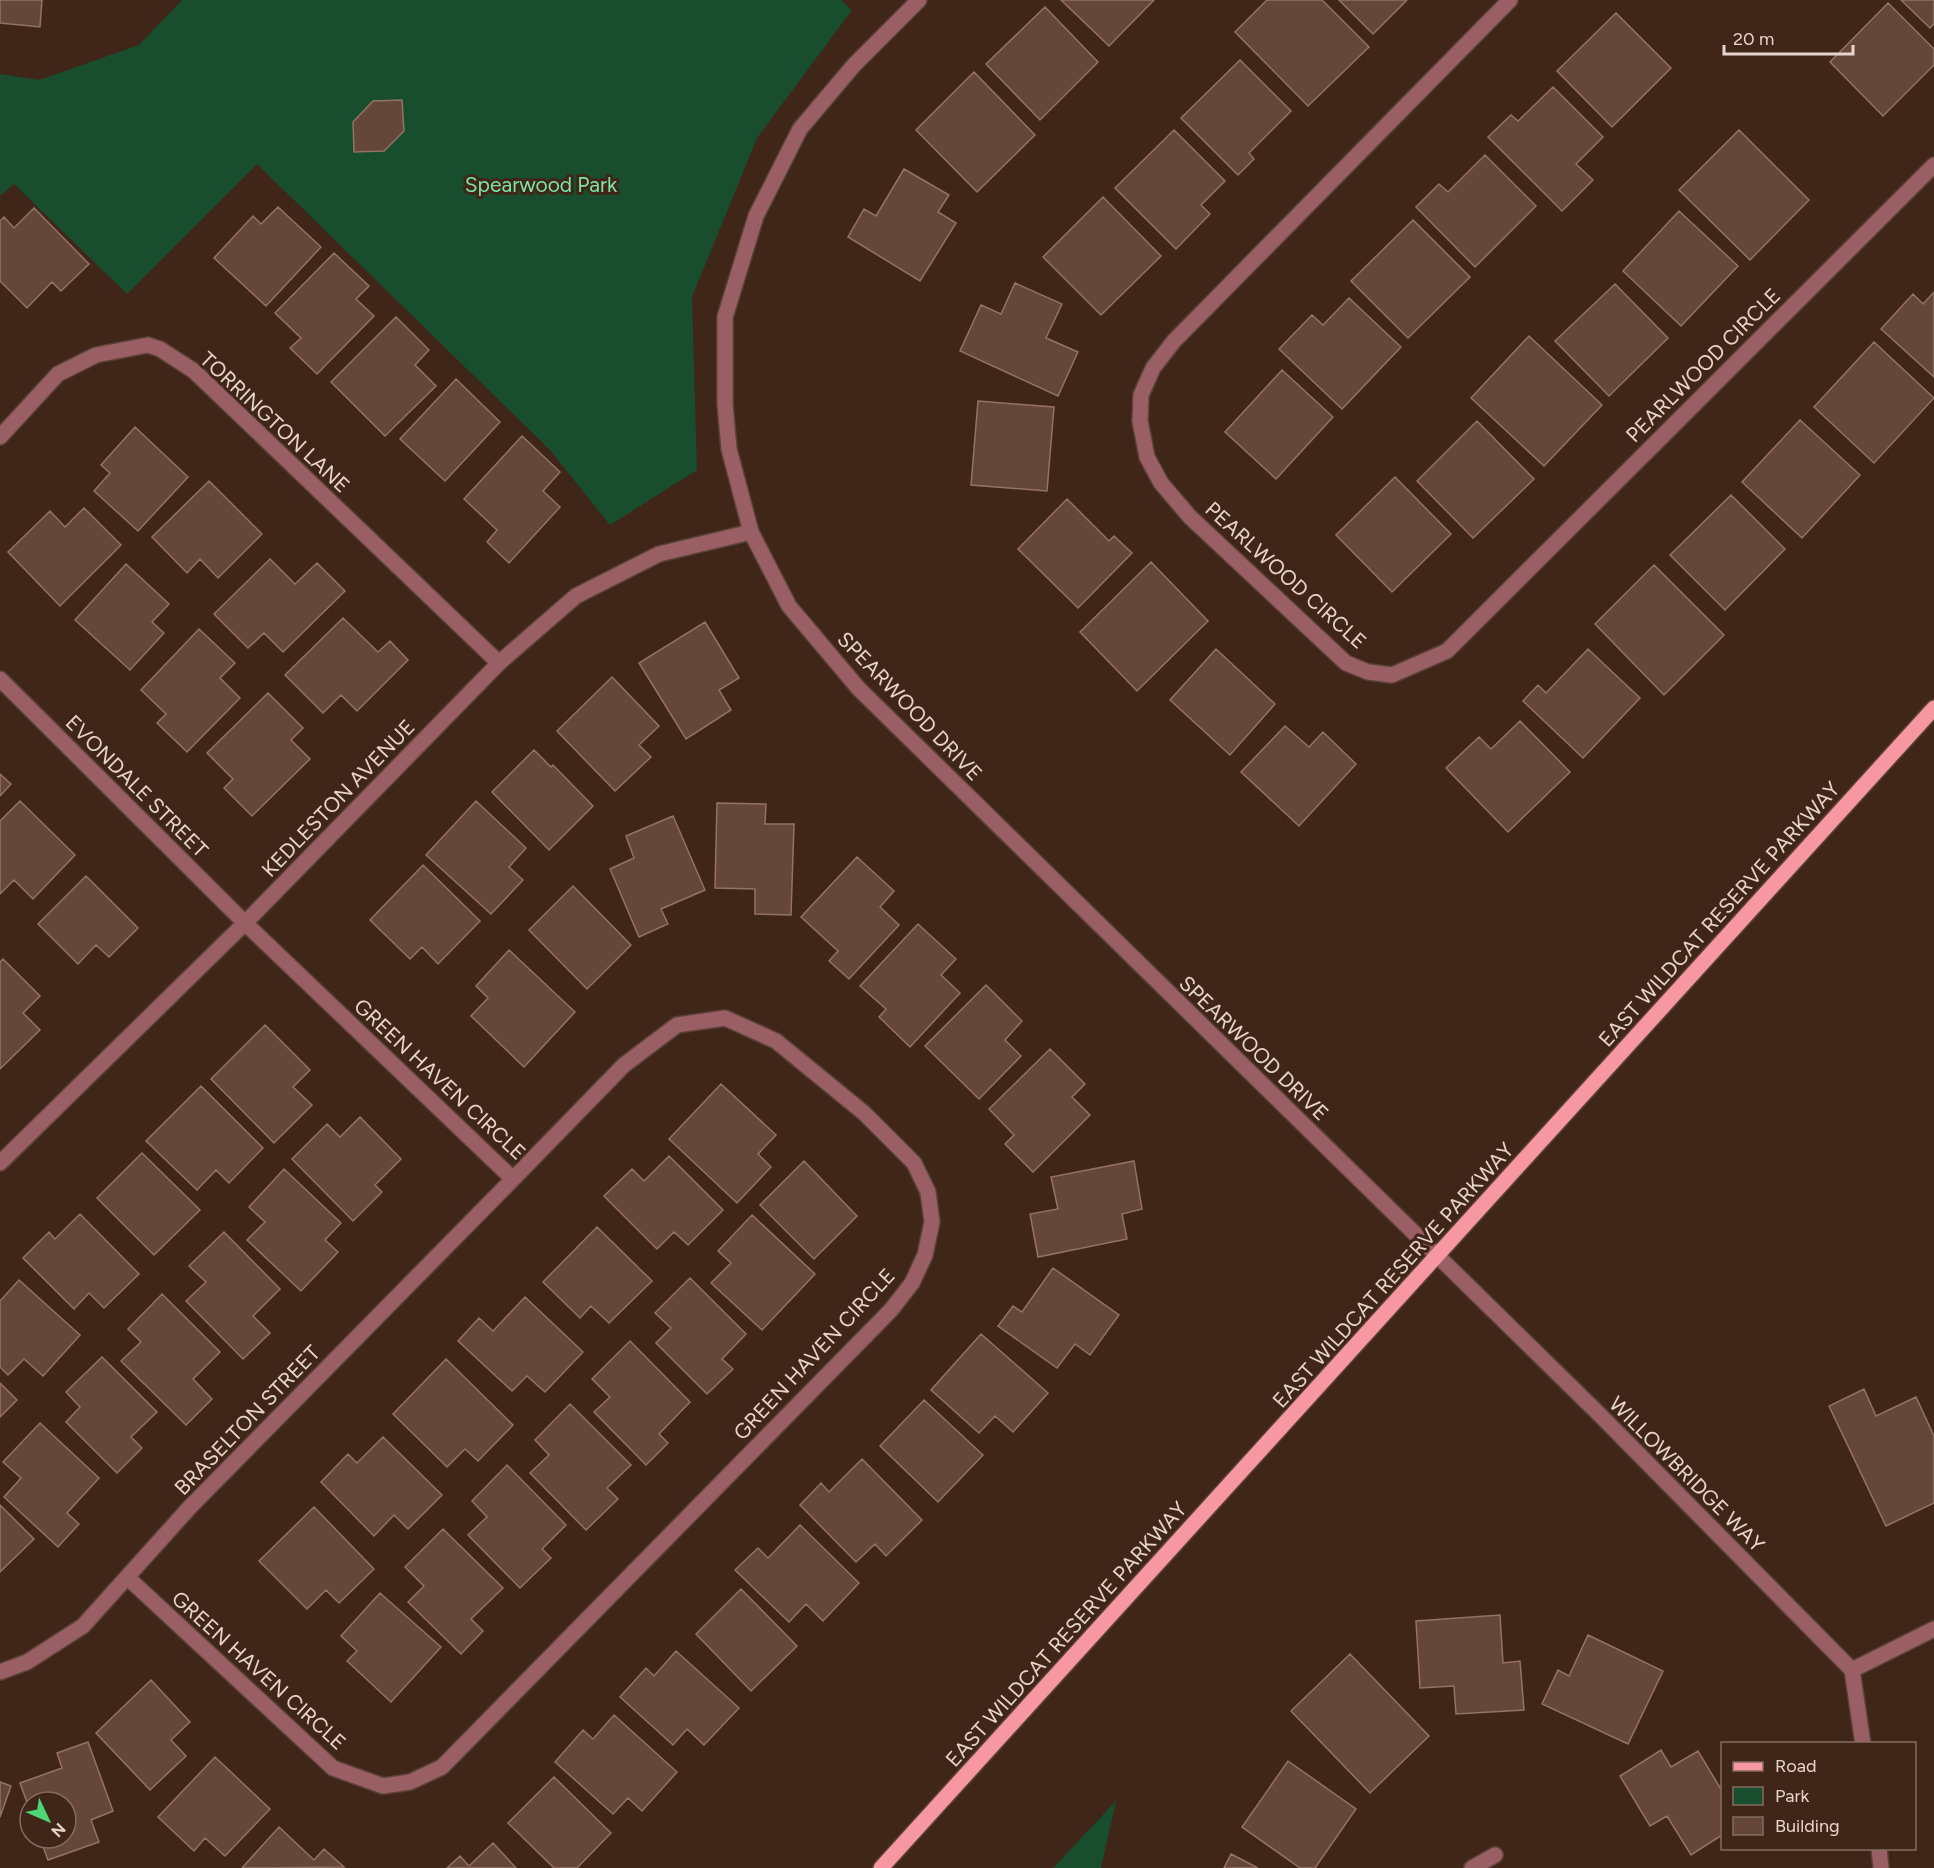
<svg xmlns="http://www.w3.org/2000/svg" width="1934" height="1868" viewBox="0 0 1934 1868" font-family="Figtree,sans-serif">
<rect width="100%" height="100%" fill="#402619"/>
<path fill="#184d2e" d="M 182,0 L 841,0 L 852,10 L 757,138 L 692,297 L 697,470 L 610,525 L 550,450 L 257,164 L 127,294 L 14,184 L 0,196 L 0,74 L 39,80 L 139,45 Z
M 1116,1801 L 1101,1868 L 1053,1868 Z"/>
<path fill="#654739" stroke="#937363" stroke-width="1.5" d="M 0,0 L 42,0 L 40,27 L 0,23 Z
M 1061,0 L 1154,0 L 1109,46 Z
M 1267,0 L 1322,0 L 1369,47 L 1308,106 L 1235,32 Z
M 1339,0 L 1407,0 L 1373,34 Z
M 1901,0 L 1934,0 L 1934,24 L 1930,28 Z
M 1888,3 L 1934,49 L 1934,65 L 1883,116 L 1830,62 Z
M 1045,7 L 1098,62 L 1040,120 L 986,64 Z
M 1616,13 L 1671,68 L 1612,127 L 1557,71 Z
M 1240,60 L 1291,111 L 1249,153 L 1254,159 L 1238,175 L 1181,118 Z
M 974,72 L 1035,135 L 977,192 L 916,130 Z
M 1553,87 L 1603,137 L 1576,164 L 1593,180 L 1562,211 L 1488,137 L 1511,115 L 1518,121 Z
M 402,100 L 404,131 L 384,151 L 354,152 L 353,122 L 373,101 Z
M 1174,130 L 1225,181 L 1201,205 L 1210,214 L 1176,249 L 1115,188 Z
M 1739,130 L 1809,200 L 1750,260 L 1679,190 Z
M 1485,155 L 1536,206 L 1475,267 L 1416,207 L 1439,184 L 1448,192 Z
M 904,169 L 949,195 L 938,212 L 956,223 L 920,281 L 848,237 L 864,209 L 876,216 Z
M 1103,197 L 1161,256 L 1101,315 L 1043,257 Z
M 278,207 L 321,247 L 266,306 L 214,258 L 253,216 L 261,224 Z
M 34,208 L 89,264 L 61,291 L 52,282 L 27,308 L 0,281 L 0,221 L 4,217 L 14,228 Z
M 1679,211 L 1738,266 L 1681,326 L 1623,271 Z
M 1413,220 L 1470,277 L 1408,338 L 1351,281 Z
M 334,253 L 369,286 L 356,299 L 374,316 L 317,374 L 290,348 L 301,338 L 275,313 Z
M 1015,283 L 1062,304 L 1046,338 L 1078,352 L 1058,396 L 960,351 L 981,305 L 1001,314 Z
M 1615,284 L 1668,338 L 1609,396 L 1555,341 Z
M 1934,292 L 1934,377 L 1881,329 L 1913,294 L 1923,304 Z
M 1349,298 L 1401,347 L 1342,409 L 1279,349 L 1312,315 L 1323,325 Z
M 396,317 L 429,350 L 415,365 L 436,386 L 385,436 L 331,382 Z
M 1529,336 L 1602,405 L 1544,466 L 1471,398 Z
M 1874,342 L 1934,398 L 1874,463 L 1814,407 Z
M 1282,370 L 1333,417 L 1276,479 L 1225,432 Z
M 456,379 L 500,422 L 445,481 L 400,439 Z
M 978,401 L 1054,407 L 1047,491 L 971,485 Z
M 1800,420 L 1860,475 L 1802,538 L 1742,482 Z
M 1477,421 L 1534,479 L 1473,538 L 1417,481 Z
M 135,427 L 188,477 L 138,531 L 94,491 L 110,473 L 101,465 Z
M 522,436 L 560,472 L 543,491 L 560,507 L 509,563 L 487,542 L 497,530 L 464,499 Z
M 1395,477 L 1451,534 L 1392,592 L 1336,535 Z
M 209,481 L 262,534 L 218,578 L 200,559 L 187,573 L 152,537 Z
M 1731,495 L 1785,549 L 1725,610 L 1670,555 Z
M 1067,499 L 1109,541 L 1114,536 L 1132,553 L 1078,608 L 1018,549 Z
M 84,508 L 121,545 L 60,606 L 8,552 L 50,511 L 65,527 Z
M 270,559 L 295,584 L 317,563 L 345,591 L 283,652 L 264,633 L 248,648 L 214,614 Z
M 1151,562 L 1208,621 L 1137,691 L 1080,632 Z
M 126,564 L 169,604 L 152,622 L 164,633 L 130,670 L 75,620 Z
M 1654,565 L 1724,635 L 1664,695 L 1595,624 Z
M 343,618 L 378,652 L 390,641 L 408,660 L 357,711 L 341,695 L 323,713 L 285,675 Z
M 705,622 L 739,678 L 719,690 L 731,710 L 686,739 L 639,663 Z
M 199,629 L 235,663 L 220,678 L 240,698 L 187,752 L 157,723 L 166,714 L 141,690 Z
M 1216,649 L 1275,704 L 1230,755 L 1170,700 Z
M 1588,649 L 1640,698 L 1583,758 L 1523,701 L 1538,685 L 1546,693 Z
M 612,677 L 659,726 L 639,745 L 651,757 L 615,791 L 557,731 Z
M 268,693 L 303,728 L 291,740 L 310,759 L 252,816 L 224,788 L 233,779 L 207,753 Z
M 1520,721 L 1570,772 L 1508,832 L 1446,768 L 1479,737 L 1491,749 Z
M 1285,726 L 1309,747 L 1323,732 L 1356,764 L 1299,826 L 1241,772 Z
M 534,750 L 551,767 L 553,765 L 593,806 L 549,850 L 492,792 Z
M 0,774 L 11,784 L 0,796 Z
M 20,801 L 75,855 L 33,899 L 14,880 L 0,894 L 0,821 Z
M 476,801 L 526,848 L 509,867 L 523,880 L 491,914 L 426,855 Z
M 717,803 L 766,804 L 765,824 L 794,824 L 791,915 L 755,914 L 755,889 L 715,888 Z
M 673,816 L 705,890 L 661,909 L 668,924 L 639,937 L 610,869 L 634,858 L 626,836 Z
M 857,857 L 894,891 L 880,907 L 899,925 L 849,979 L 829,961 L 838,951 L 801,917 Z
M 423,865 L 480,921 L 438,964 L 422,947 L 410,959 L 370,920 Z
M 86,876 L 138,928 L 109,957 L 96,945 L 78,964 L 38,924 Z
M 573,886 L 631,945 L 587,989 L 529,930 Z
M 918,924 L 956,959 L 941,975 L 960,993 L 910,1047 L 879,1017 L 886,1009 L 860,986 Z
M 509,950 L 575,1012 L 524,1067 L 471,1016 L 488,998 L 476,986 Z
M 3,959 L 40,996 L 23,1013 L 40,1030 L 0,1069 L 0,962 Z
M 986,985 L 1022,1021 L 1005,1040 L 1021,1056 L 979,1099 L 925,1046 Z
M 265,1025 L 310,1070 L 293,1087 L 312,1105 L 274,1143 L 211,1079 Z
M 1050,1049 L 1085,1084 L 1072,1097 L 1090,1115 L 1033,1172 L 1005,1144 L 1014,1135 L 989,1109 Z
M 721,1084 L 776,1135 L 758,1154 L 771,1167 L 737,1203 L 669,1139 Z
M 201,1086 L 263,1148 L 229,1183 L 216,1170 L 197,1190 L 146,1141 Z
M 360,1117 L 401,1159 L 375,1185 L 382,1192 L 353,1221 L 292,1159 L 327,1124 L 340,1137 Z
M 142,1153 L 200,1210 L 154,1255 L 97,1198 Z
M 669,1156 L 723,1210 L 688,1245 L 674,1232 L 657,1249 L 604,1196 L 632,1169 L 644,1181 Z
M 804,1161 L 857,1216 L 814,1259 L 760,1205 Z
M 1134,1161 L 1142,1209 L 1122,1214 L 1127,1239 L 1038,1257 L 1030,1214 L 1058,1209 L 1051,1177 Z
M 284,1169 L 341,1223 L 325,1240 L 338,1252 L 301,1291 L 247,1240 L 265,1222 L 249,1207 Z
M 80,1214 L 139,1274 L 104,1308 L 89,1293 L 74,1309 L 23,1258 L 49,1232 L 55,1239 Z
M 752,1215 L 815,1274 L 762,1330 L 711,1283 L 731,1263 L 718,1251 Z
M 597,1227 L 652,1281 L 609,1323 L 591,1306 L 580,1318 L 543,1282 Z
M 224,1232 L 280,1289 L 253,1316 L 270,1333 L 243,1359 L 186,1301 L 206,1282 L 189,1266 Z
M 1053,1268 L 1119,1315 L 1090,1355 L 1075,1344 L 1057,1368 L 998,1326 L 1013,1306 L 1022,1312 Z
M 690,1278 L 746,1334 L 722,1359 L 733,1369 L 707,1394 L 656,1343 L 671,1328 L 655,1313 Z
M 19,1280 L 80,1335 L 43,1376 L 24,1359 L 8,1375 L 0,1367 L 0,1301 Z
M 162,1294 L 220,1352 L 193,1379 L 212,1399 L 186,1425 L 121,1361 L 141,1342 L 128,1329 Z
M 525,1297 L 583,1352 L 545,1392 L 527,1376 L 512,1391 L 458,1341 L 479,1318 L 493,1331 Z
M 981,1334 L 1048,1393 L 1013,1432 L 995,1416 L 979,1433 L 931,1390 Z
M 630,1341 L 690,1402 L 659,1434 L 668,1443 L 646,1465 L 594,1412 L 610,1397 L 592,1379 Z
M 102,1357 L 157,1412 L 131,1437 L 142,1448 L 117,1473 L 66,1422 L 80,1407 L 66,1392 Z
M 446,1359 L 513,1425 L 478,1461 L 465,1449 L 447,1467 L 393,1414 Z
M 0,1383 L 17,1400 L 0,1417 Z
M 1864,1389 L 1876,1416 L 1916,1397 L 1934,1436 L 1934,1503 L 1886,1526 L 1829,1406 Z
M 924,1400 L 983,1455 L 938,1502 L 880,1446 Z
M 570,1404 L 631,1465 L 607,1488 L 618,1499 L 586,1530 L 530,1473 L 549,1455 L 535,1440 Z
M 40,1423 L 99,1478 L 67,1513 L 79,1524 L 58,1547 L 4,1497 L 21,1478 L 3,1462 Z
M 383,1437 L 442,1495 L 408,1529 L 394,1515 L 374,1536 L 321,1482 L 348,1454 L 357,1463 Z
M 862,1459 L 922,1520 L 886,1556 L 875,1544 L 856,1562 L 800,1505 L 821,1483 L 829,1492 Z
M 507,1465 L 566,1525 L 542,1549 L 551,1558 L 520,1588 L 468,1535 L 487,1517 L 472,1501 Z
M 0,1505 L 34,1539 L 0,1572 Z
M 314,1507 L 374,1569 L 339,1603 L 326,1590 L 307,1609 L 259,1561 Z
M 800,1525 L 859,1583 L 823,1621 L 806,1604 L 789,1622 L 735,1570 L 758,1548 L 768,1558 Z
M 443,1529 L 503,1588 L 471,1619 L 483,1631 L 461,1654 L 408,1602 L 424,1586 L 405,1567 Z
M 741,1589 L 797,1646 L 751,1691 L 696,1634 Z
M 380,1593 L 441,1647 L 391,1702 L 347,1661 L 357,1651 L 341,1636 Z
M 1500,1615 L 1503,1663 L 1520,1661 L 1524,1710 L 1456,1714 L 1454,1686 L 1420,1688 L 1416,1621 Z
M 1588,1635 L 1663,1671 L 1628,1744 L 1542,1704 L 1558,1670 L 1569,1676 Z
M 676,1651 L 739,1708 L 704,1745 L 687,1729 L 673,1745 L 620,1697 L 646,1668 L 654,1676 Z
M 1350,1654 L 1429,1736 L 1370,1793 L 1291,1711 Z
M 151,1680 L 190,1722 L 171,1740 L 186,1756 L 150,1790 L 96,1733 Z
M 614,1715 L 677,1772 L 642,1811 L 628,1798 L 613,1814 L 555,1762 L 583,1730 L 593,1739 Z
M 88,1742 L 113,1811 L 91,1820 L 99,1842 L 48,1860 L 40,1838 L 66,1838 L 66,1802 L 30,1802 L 30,1811 L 20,1783 L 62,1768 L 57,1753 Z
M 1661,1750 L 1671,1767 L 1698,1751 L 1722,1791 L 1722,1835 L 1691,1855 L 1667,1816 L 1650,1826 L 1620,1776 Z
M 215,1757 L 270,1809 L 225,1856 L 205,1838 L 194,1851 L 158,1817 Z
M 1288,1761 L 1356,1809 L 1315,1868 L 1300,1868 L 1242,1827 Z
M 554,1777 L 611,1833 L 577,1868 L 554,1868 L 508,1823 Z
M 0,1782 L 11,1786 L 0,1817 Z
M 279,1827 L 314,1860 L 324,1849 L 344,1867 L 242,1868 Z
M 493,1843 L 516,1868 L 447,1868 L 460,1856 L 469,1866 Z
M 1231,1854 L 1258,1868 L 1224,1868 Z"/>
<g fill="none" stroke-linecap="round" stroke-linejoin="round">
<defs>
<path id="minor" d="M 919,0 L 854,65 L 800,129 L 756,216 L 725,317 L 725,404 L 729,449 L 751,532 L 789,606 L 859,689 L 1600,1415 L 1852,1670 L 1863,1744
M 1510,0 L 1174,341 L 1153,368 L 1141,395 L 1140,421 L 1147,457 L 1161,483 L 1190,517 L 1346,663 L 1368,672 L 1392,675 L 1447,651 L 1934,165
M 0,437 L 58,374 L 96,355 L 148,345 L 160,349 L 194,371 L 499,663
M 0,679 L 245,923 L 513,1179 L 624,1065 L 677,1025 L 725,1018 L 776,1041 L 864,1113 L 914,1163 L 928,1192 L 932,1222 L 925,1255 L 912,1283 L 891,1310 L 442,1767 L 410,1782 L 383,1786 L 333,1768 L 128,1578
M 0,1163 L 245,923 L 499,663 L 576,596 L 659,554 L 751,532
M 1852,1670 L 1934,1629
M 0,1672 L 27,1662 L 83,1626 L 190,1507 L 513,1179
M 1879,1848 L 1881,1868
M 1472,1868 L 1495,1855"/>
<path id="major" d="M 881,1868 L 1934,708"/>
</defs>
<use href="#minor" stroke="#5b4236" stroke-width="18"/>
<use href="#major" stroke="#5b4236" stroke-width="18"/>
<use href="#minor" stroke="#995f65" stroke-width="15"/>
<use href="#major" stroke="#f697a2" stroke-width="15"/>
</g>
<g text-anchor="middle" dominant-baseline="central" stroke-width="6" stroke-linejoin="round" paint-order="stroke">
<g font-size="21" fill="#7ae6a3" stroke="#402619">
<text x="541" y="184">Spearwood Park</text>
</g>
<g font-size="21" fill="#e7d5cd" stroke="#402619">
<text transform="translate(1703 365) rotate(-45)">PEARLWOOD CIRCLE</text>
<text transform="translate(275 422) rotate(43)">TORRINGTON LANE</text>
<text transform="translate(1286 575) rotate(42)">PEARLWOOD CIRCLE</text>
<text transform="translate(910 706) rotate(46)">SPEARWOOD DRIVE</text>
<text transform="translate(137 786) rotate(45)">EVONDALE STREET</text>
<text transform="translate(338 798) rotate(-46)">KEDLESTON AVENUE</text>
<text transform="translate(1719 914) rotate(-48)">EAST WILDCAT RESERVE PARKWAY</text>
<text transform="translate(1254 1048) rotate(44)">SPEARWOOD DRIVE</text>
<text transform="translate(440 1079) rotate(43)">GREEN HAVEN CIRCLE</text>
<text transform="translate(1393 1275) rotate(-48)">EAST WILDCAT RESERVE PARKWAY</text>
<text transform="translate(814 1354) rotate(-47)">GREEN HAVEN CIRCLE</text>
<text transform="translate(247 1420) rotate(-46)">BRASELTON STREET</text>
<text transform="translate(1687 1474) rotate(45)">WILLOWBRIDGE WAY</text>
<text transform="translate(1066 1634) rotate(-48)">EAST WILDCAT RESERVE PARKWAY</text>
<text transform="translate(259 1670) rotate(42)">GREEN HAVEN CIRCLE</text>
</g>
</g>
<rect x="1721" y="1742" width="195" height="108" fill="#402619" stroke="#836c61" stroke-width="1.5"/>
<rect x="1733" y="1762" width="30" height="9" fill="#f697a2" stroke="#836c61" stroke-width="1.5"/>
<text x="1775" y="1772" font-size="18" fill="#e7d5cd">Road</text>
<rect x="1733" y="1787" width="30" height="18" fill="#184d2e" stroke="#836c61" stroke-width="1.5"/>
<text x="1775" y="1802" font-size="18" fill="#e7d5cd">Park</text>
<rect x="1733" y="1817" width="30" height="18" fill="#654739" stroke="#836c61" stroke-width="1.5"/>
<text x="1775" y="1832" font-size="18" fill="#e7d5cd">Building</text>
<g transform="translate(48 1820) rotate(134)"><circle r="28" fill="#402619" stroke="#836c61" stroke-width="1.5"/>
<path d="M0-4.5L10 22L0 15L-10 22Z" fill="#4ed675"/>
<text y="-9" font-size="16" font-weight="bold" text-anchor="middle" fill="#e7d5cd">N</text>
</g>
<path d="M1724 45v9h129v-9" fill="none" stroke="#e7d5cd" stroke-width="3"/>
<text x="1733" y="45" font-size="18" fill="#e7d5cd" stroke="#402619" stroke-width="4.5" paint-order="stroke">20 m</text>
</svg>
